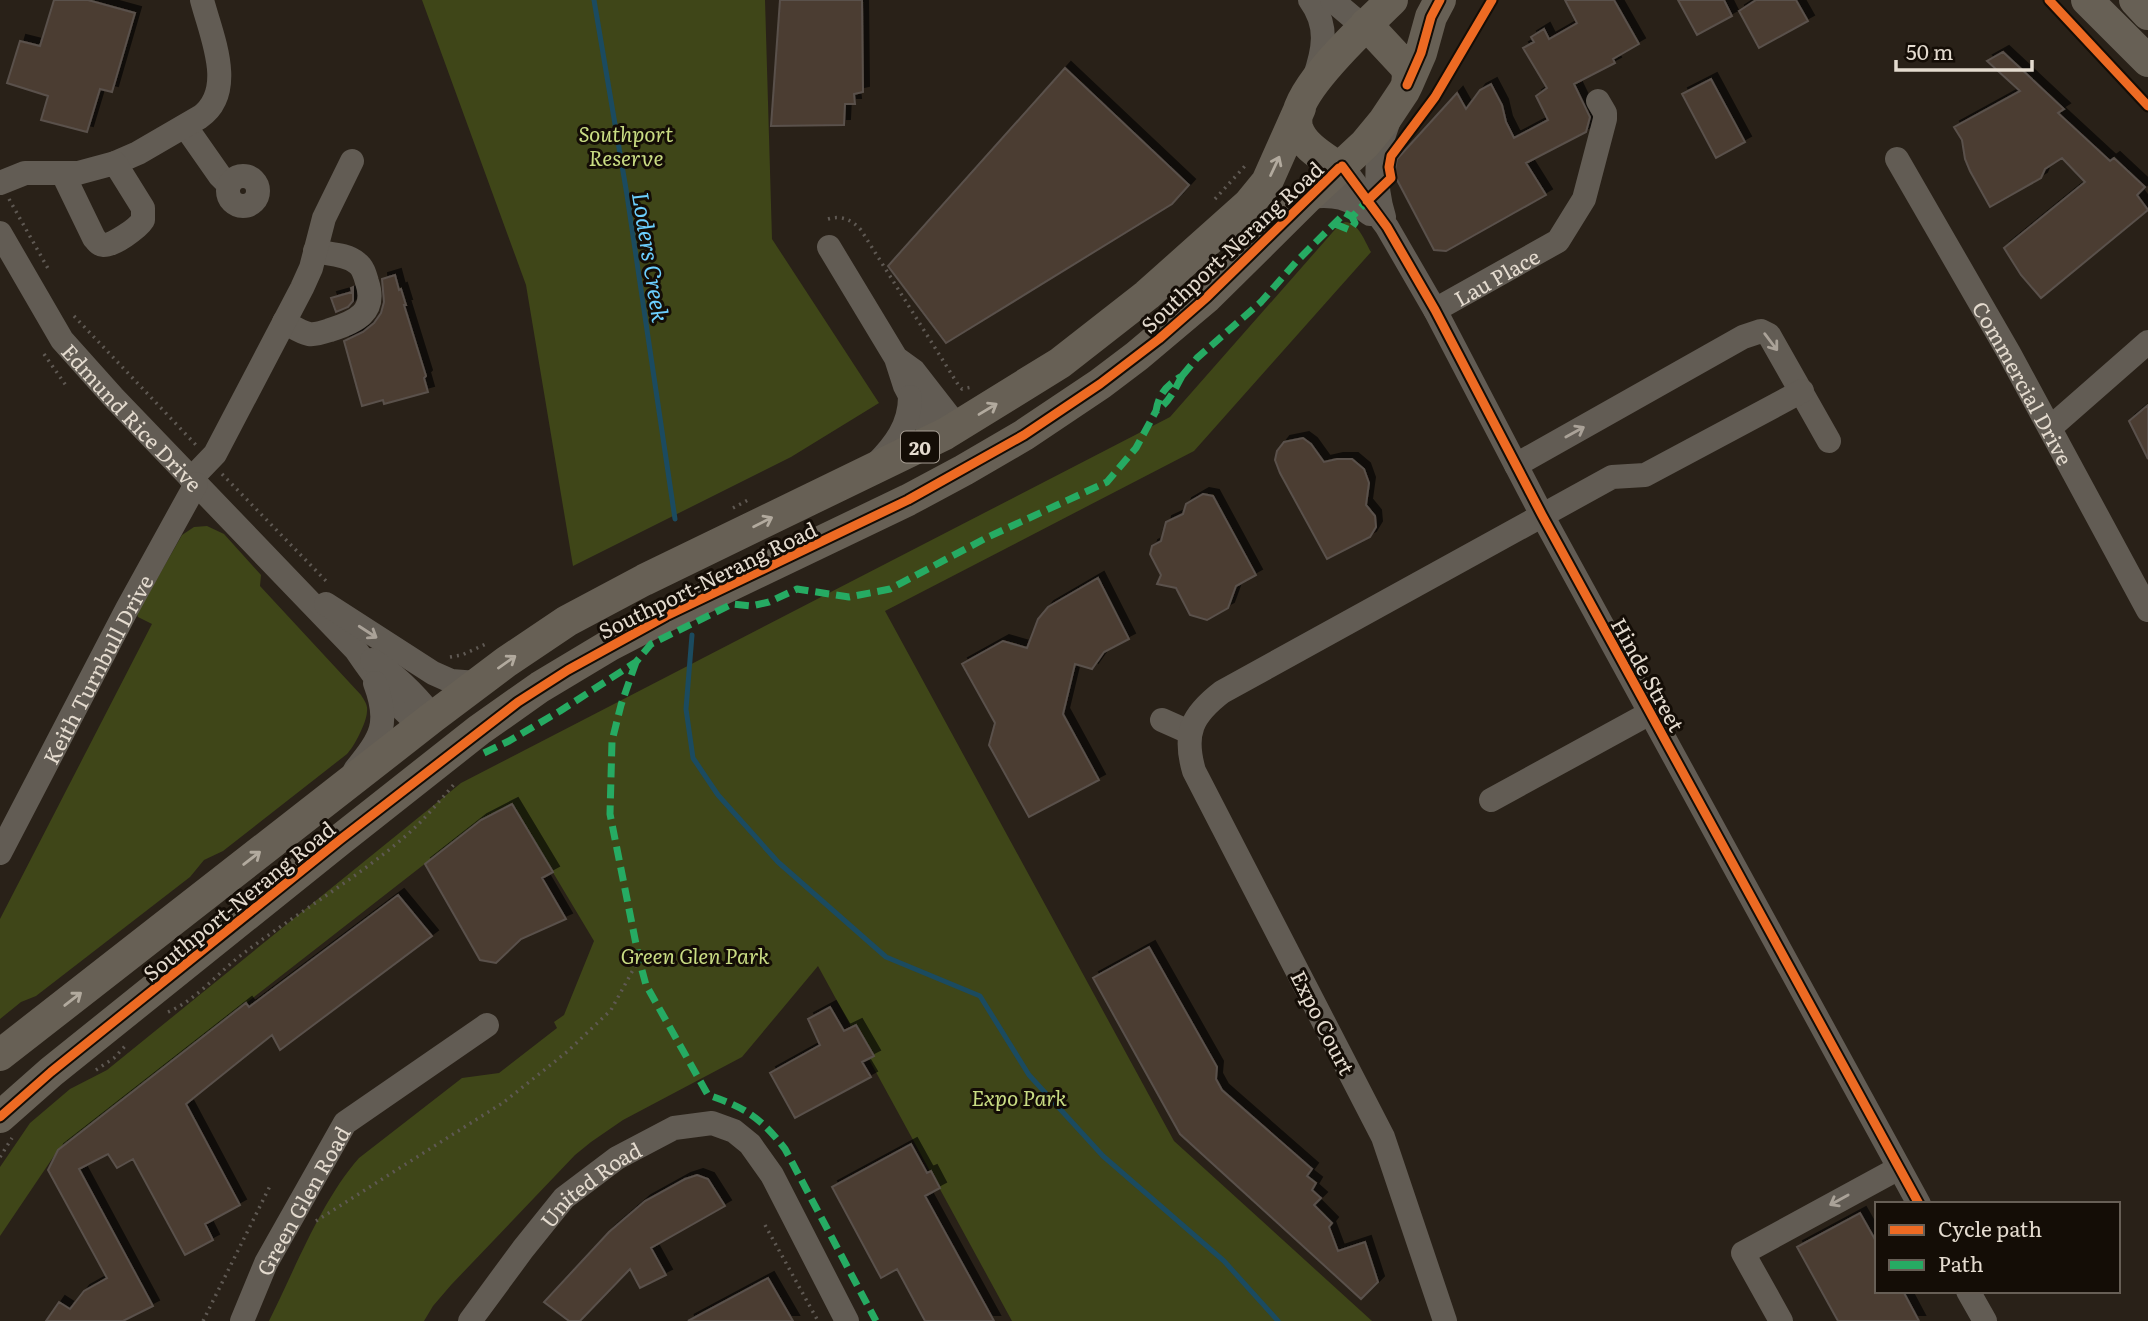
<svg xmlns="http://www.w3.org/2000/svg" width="2148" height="1321" viewBox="0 0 2148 1321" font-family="Literata,serif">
<defs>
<filter id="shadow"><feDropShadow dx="6" dy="-6" stdDeviation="0" flood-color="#0009"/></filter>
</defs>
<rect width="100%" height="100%" fill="#292118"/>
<path fill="#3f4618" d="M 422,0 L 765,0 L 772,239 L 879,403 L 791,457 L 573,566 L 526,285 Z
M 1345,222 C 1359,223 1364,240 1371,252 L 1194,451 L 885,611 L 1174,1141 L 1372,1321 L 1012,1321 L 818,966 L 742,1057 L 623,1120 L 591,1142 L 575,1155 L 451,1285 L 433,1306 L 424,1321 L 269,1321 C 295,1269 321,1201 359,1158 L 462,1078 L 499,1073 L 557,1028 L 554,1022 L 564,1015 L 594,941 L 512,804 L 481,820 L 58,1150 L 0,1236 L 0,1167 L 30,1123 L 70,1089 L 107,1070 L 461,783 L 1170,417 L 1339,225 Z
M 207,526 L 224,534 L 261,575 L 260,586 L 361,695 C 364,700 368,705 367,711 C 367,722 354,747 347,754 L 223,851 L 204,860 L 190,877 L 36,996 L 21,1002 L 0,1019 L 0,919 L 152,624 L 138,617 L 137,614 L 182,535 L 194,527 Z"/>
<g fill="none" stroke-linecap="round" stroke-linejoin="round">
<path stroke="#1b4b60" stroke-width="5" d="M 594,0 L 627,195 L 675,519
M 692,635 L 686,709 L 693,758 L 718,795 L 778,862 L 886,957 L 980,996 L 1029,1075 L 1103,1156 L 1224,1261 L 1278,1321"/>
</g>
<path fill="#4b3d33" stroke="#5a514b" stroke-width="2" filter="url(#shadow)" d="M 54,0 L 88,0 L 135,13 L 112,92 L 100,89 L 87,132 L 41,120 L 48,96 L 7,83 L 20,41 L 40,46 Z
M 780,0 L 862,0 L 863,92 L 854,94 L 855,104 L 845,104 L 844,125 L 771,126 Z
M 1565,0 L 1614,0 L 1639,44 L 1613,59 L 1615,63 L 1574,84 L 1590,117 L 1586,132 L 1526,163 L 1546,195 L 1446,251 L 1434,250 L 1394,174 L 1397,159 L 1457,93 L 1466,109 L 1480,90 L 1491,84 L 1502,105 L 1506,122 L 1514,138 L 1548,120 L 1536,96 L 1547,88 L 1523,48 L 1534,42 L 1531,37 L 1544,29 L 1549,39 L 1577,23 Z
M 1678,0 L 1724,0 L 1732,16 L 1697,35 Z
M 1756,0 L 1796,0 L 1808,21 L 1759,48 L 1739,11 Z
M 2003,52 L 2064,109 L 2058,113 L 2110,161 L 2114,158 L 2145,187 L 2137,195 L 2148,210 L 2041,298 L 2021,275 L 2004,248 L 2085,182 L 2062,158 L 2045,169 L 2041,178 L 1990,207 L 1970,171 L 1965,159 L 1962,140 L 1954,127 L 2020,91 L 1987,61 Z
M 1065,68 L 1189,185 L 1172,204 L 946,343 L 888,266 Z
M 1711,79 L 1745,142 L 1716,158 L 1682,94 Z
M 395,275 L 399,290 L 401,289 L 406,305 L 404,305 L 426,376 L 424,378 L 428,392 L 384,404 L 383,400 L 362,406 L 344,341 L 363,332 L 374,323 L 381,313 L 384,302 L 382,279 Z
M 353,287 L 353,301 L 348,307 L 336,312 L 331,298 L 352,292 L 351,288 Z
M 2148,405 L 2148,459 L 2129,421 Z
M 1303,438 L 1311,444 L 1324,462 L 1337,459 L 1352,459 L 1364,469 L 1369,483 L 1366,505 L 1375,516 L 1376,527 L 1370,537 L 1327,559 L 1280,473 L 1275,460 L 1277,451 L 1284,442 Z
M 1203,494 L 1213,496 L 1256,575 L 1236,586 L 1228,608 L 1207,620 L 1190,615 L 1176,588 L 1157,584 L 1161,575 L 1150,554 L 1152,546 L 1161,541 L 1166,522 L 1183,514 L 1186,504 Z
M 1098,578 L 1129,639 L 1104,652 L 1092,669 L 1075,664 L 1063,714 L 1099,780 L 1029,817 L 989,745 L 995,723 L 962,664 L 1003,641 L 1027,648 L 1038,619 L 1048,607 Z
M 512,804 L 553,872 L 542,878 L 566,919 L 521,939 L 496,963 L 480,960 L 425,864 L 481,820 Z
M 398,895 L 432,936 L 280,1050 L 272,1035 L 186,1104 L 240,1205 L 205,1224 L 213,1240 L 185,1255 L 133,1159 L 117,1168 L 108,1154 L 79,1169 L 153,1306 L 123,1321 L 46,1321 L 59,1302 L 70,1309 L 84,1291 L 107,1278 L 48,1170 L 58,1150 L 246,1003 L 249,1007 Z
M 1149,947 L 1217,1067 L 1216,1079 L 1222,1090 L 1312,1169 L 1307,1176 L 1316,1183 L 1312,1190 L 1321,1198 L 1314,1205 L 1332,1223 L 1329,1227 L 1338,1251 L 1365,1242 L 1378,1282 L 1361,1299 L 1180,1134 L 1093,978 Z
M 830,1007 L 844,1031 L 856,1025 L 874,1056 L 862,1062 L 871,1077 L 795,1118 L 770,1073 L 820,1045 L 808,1019 Z
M 911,1144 L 927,1173 L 931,1171 L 940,1188 L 925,1196 L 994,1321 L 925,1321 L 897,1269 L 881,1278 L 832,1187 Z
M 697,1175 L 708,1179 L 725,1206 L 651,1248 L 666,1275 L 640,1288 L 630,1269 L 580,1321 L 569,1321 L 544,1302 L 609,1232 L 645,1201 L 685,1179 Z
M 1860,1213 L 1877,1243 L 1877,1291 L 1903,1291 L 1919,1321 L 1838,1321 L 1797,1247 Z
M 768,1278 L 793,1321 L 688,1321 Z"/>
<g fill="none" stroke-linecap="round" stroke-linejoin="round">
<path stroke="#5f5953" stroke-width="3.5" stroke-dasharray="2 5" stroke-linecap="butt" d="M 9,199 L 50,272
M 1215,199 L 1245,166
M 828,219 C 842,215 852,220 861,230 L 959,386 L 962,389 L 972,387
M 74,316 L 196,445
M 44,354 L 67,387
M 222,474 L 329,584
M 733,508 L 748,500
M 450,657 L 462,655 L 488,643
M 168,1012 C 198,999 218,972 244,953 C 298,912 358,878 409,833 C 426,818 441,799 456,782
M 96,1070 L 114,1058 L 127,1044
M 0,1157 L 12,1138
M 316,1221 L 504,1102 L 568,1051 L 611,1010 L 639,959
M 765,1225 L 818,1321
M 203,1321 L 271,1184"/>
<g stroke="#625c54" stroke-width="24">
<path d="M 1310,0 C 1329,26 1324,50 1314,79"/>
<path d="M 1332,0 L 1364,27"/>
<path d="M 185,126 L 220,176 L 229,185"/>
<path id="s1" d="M 1897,159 L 2009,353 L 2148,610"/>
<path d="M 115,163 L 138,153 L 200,117 C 237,91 211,35 202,0"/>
<path d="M 1342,166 L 1387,227 L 1435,310 L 1542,515 L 1919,1204"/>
<circle cx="243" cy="191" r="15"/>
<path d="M 0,183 L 25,173 L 78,173 L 115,163 L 143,208 L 143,220 C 138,228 113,246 103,245 C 99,245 97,241 94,238 L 63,174"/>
<path d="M 1308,197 C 1336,194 1348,197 1370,214"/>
<path d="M 1384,217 C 1373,181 1376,155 1389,120"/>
<path id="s2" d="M 0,233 L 62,340 L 113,397 L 356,650 C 375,678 395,705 421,726"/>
<path d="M 829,247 L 896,358 L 905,386 L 918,411 L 929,429 L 935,432 L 945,434 L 949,427 L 949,416 L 914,371 L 896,358"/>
<path id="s3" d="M 1435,310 L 1558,241 L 1584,199 L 1605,119 L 1605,113 L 1598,101"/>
<path d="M 284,322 C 292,326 300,332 309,334 C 316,335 324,332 330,330 C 356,322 377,312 367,282 C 365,275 363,267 357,263 C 347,254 328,254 315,251"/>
<path d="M 2050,428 L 2148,342"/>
<path d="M 876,464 C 895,445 910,425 910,397"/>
<path d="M 1516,465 L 1743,337 L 1761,331 L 1769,335 L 1829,441"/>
<path d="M 191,479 L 215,454 L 302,288 L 311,268 L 324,218 L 352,161"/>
<path d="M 326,604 L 433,673 L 451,681 L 477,683"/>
<path d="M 372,660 C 396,675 415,694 433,717"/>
<path d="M 1162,720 L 1189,732"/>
<path d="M 355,770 C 382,737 390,723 375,683"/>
<path d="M 1491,800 L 1650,713"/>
<path id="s4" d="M 0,853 L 127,609 L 196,484"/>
<path d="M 1968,1291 L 1985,1321"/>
<path id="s5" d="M 242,1321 L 266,1263 L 345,1123 L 487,1025"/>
<path id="s6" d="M 470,1321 L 523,1249 L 564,1198 L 617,1158 L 674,1128 L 712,1123 L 734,1131 L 750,1144 L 772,1175 L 847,1321"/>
<path d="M 1445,1321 L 1383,1137 L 1194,771 C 1183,733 1192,715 1222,692 L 1612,477 L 1645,475 L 1802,391"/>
<path d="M 1781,1321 L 1743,1253 L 1899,1168"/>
</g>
<path stroke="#676055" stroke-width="32" d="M 2087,0 L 2148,61
M 2135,0 L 2148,14
M 1407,85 L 1421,53 L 1431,17 L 1440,0
M 1339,168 C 1325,158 1302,146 1297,127 C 1289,93 1369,23 1392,0
M 0,1055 L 433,717 L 506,662 L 567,621 L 644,580 L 945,434 L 1060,363 L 1147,295 L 1249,204 L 1267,182 L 1300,108
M 0,1117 L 51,1072 L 341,839 L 479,730 L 540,687 L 610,645 L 666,616 L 908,500 L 964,470 L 1024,435 L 1100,384 L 1137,356 L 1207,297 L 1308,197 L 1365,144 L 1384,121 L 1404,91 L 1407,85 L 1408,75 L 1406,67 L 1366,24"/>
<path stroke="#26ab63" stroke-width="7" stroke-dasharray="14 7" stroke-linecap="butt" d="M 1335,224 L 1350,230 L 1355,223 L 1352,217
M 1182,376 L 1197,358 L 1261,302 L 1296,262 L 1345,213 L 1352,217 L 1367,201
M 1182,376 C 1175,389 1169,403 1156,411 C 1159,393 1167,385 1182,376 Z
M 636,662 L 621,705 L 612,741 L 610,814 L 639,959 L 646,985 L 708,1095 C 746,1108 760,1117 785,1149 L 876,1321
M 484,753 L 509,741 L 560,711 L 636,662 L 651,644 L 732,604 L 751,606 L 769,602 L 797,589 L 849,597 L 890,589 L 988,537 L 1107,482 L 1136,448 L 1156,411"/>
<defs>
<path id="cycleway" d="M 2049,0 L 2148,106
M 1407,85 L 1421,53 L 1431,17 L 1440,0
M 1342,166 L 1387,227 L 1435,310 L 1542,515 L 1919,1204
M 1367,201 L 1391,178 L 1389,167 L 1391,156 L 1435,97 L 1492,0
M 0,1117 L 51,1072 L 341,839 L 518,702 L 568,670 L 666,616 L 908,500 L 1024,435 L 1100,384 L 1159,339 L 1207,297 L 1339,168"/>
</defs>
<use href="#cycleway" stroke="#140d06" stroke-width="13"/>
<use href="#cycleway" stroke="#ed6a23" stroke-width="9"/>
</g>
<defs><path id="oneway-shaft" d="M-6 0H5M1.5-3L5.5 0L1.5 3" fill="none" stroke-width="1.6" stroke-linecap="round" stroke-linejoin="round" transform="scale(1.75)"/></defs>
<g stroke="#b2aa9e">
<use href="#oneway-shaft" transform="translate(1275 166) rotate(-65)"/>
<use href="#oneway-shaft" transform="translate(988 409) rotate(-31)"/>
<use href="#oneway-shaft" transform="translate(763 522) rotate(-27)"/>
<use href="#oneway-shaft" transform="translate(507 662) rotate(-35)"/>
<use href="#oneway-shaft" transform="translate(252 858) rotate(-38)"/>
<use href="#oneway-shaft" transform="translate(73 999) rotate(-38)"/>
</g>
<g stroke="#aaa298">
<use href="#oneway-shaft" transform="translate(1771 342) rotate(53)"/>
<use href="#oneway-shaft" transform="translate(1575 432) rotate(-29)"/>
<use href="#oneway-shaft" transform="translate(368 632) rotate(33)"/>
<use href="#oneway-shaft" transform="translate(1839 1200) rotate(151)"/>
</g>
<g text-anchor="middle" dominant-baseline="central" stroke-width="6" stroke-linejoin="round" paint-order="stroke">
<rect fill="#140d06" stroke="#a69d93" stroke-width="2" x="901" y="431.5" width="38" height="31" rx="5"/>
<g font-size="19" font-weight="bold" fill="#e4dbcf">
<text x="920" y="447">20</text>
</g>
<g font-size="21" font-style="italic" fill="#c9dc83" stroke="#140d06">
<text x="626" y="132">Southport<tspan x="626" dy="24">Reserve</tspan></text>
<text x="695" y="954">Green Glen Park</text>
<text x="1019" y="1096">Expo Park</text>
</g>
<g font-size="21" fill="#e4dbcf" stroke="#140d06">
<text transform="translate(1231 246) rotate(-43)">Southport-Nerang Road</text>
<text stroke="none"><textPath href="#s3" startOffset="70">Lau Place</textPath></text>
<text stroke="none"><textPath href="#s1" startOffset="257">Commercial Drive</textPath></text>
<text stroke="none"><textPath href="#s2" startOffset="228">Edmund Rice Drive</textPath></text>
<text transform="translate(707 579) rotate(-26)">Southport-Nerang Road</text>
<text stroke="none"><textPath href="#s4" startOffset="208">Keith Turnbull Drive</textPath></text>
<text transform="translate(1649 674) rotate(61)">Hinde Street</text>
<text transform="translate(238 900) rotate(-39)">Southport-Nerang Road</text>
<text transform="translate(1324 1022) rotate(63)">Expo Court</text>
<text stroke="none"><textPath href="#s6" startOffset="184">United Road</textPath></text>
<text stroke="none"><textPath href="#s5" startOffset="135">Green Glen Road</textPath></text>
</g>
<g font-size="23" font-style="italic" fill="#6ccfff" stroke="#140d06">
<text transform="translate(652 257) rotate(81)">Loders Creek</text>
</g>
</g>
<rect x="1875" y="1202" width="245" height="91" fill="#140d06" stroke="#675f56" stroke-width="2"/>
<rect x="1889" y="1225" width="35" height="10" fill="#ed6a23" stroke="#675f56" stroke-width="2"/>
<text x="1938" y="1237" font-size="21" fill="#e4dbcf">Cycle path</text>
<rect x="1889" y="1260" width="35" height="10" fill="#26ab63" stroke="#675f56" stroke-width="2"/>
<text x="1938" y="1272" font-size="21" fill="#e4dbcf">Path</text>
<path d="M1896 60v10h136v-10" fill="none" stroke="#e4dbcf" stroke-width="3.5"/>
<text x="1906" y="60" font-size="21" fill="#e4dbcf" stroke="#140d06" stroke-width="5" paint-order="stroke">50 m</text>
</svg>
